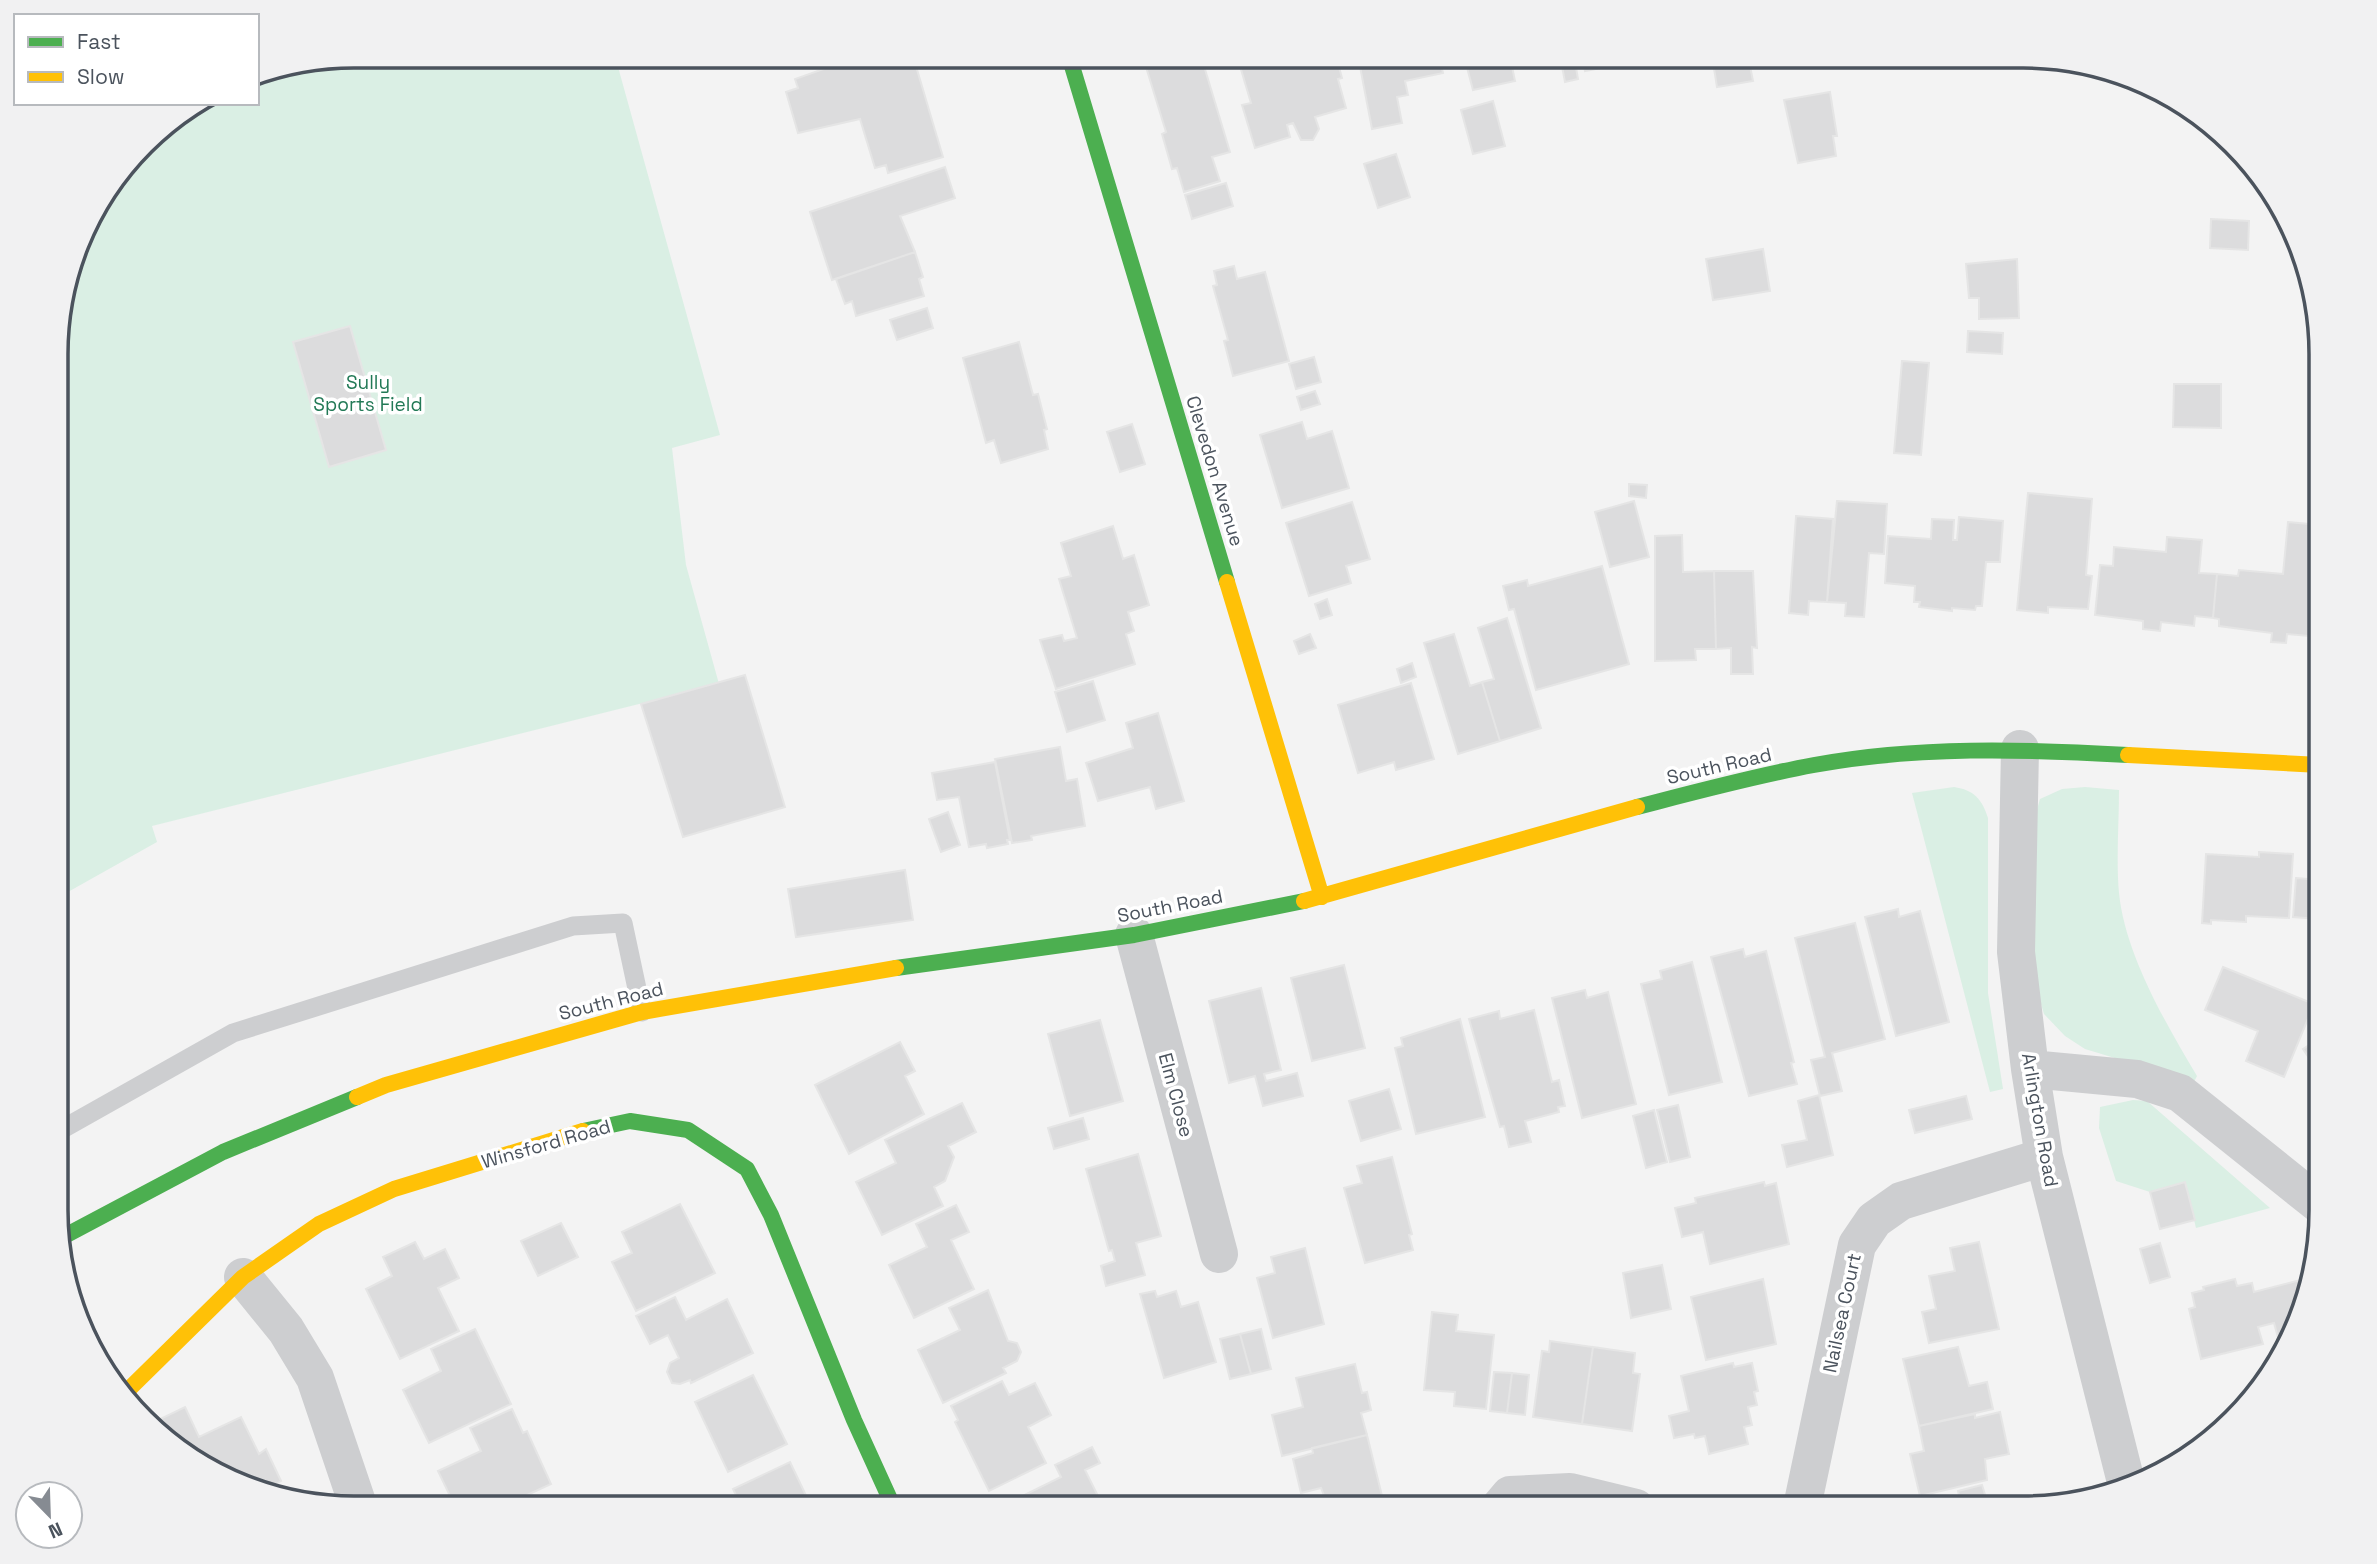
<svg xmlns="http://www.w3.org/2000/svg" width="2377" height="1564" viewBox="0 0 2377 1564" font-family="'Space Grotesk',sans-serif">
<rect width="100%" height="100%" fill="#f3f3f3"/>
<path fill="#daefe4" d="M 354,56 L 615,56 L 720,435 L 672,448 L 686,565 L 719,684 L 152,826 L 157,842 L 59,897 L 59,315 L 87,222 L 157,130 L 200,103 L 257,103 L 257,75 Z
M 1954,787 C 1974,790 1982,799 1988,818 L 1988,993 L 2003,1089 L 1990,1092 L 1912,793 Z
M 2085,787 L 2119,790 C 2119,824 2116,860 2119,893 C 2125,954 2166,1024 2197,1076 L 2194,1082 L 2085,1049 L 2065,1036 L 2044,1014 L 2034,981 L 2034,820 L 2040,799 L 2062,789 Z
M 2133,1100 L 2147,1101 L 2270,1208 L 2196,1228 L 2185,1183 L 2150,1192 L 2116,1181 L 2099,1128 L 2100,1107 Z"/>
<path fill="#dcdcdd" stroke="#e5e5e5" stroke-width="2" d="M 845,56 L 913,56 L 943,157 L 888,173 L 886,165 L 875,168 L 860,119 L 798,133 L 786,92 L 798,88 L 795,79 L 846,61 Z
M 1184,56 L 1201,56 L 1230,152 L 1212,157 L 1220,181 L 1184,192 L 1177,168 L 1172,169 L 1162,134 L 1166,132 L 1146,67 Z
M 1237,56 L 1336,56 L 1342,78 L 1338,79 L 1346,108 L 1315,117 L 1319,129 L 1313,140 L 1301,140 L 1293,123 L 1287,125 L 1290,137 L 1255,148 L 1242,105 L 1251,103 Z
M 1358,56 L 1439,56 L 1443,73 L 1405,81 L 1408,95 L 1397,97 L 1402,123 L 1372,129 Z
M 1464,56 L 1515,56 L 1510,57 L 1515,81 L 1473,90 Z
M 1560,56 L 1574,56 L 1578,79 L 1565,82 Z
M 1582,56 L 1653,56 L 1653,58 L 1585,71 Z
M 1712,56 L 1748,56 L 1753,81 L 1717,87 Z
M 1830,92 L 1837,136 L 1833,136 L 1836,156 L 1798,163 L 1784,100 Z
M 1493,101 L 1505,146 L 1473,154 L 1461,110 Z
M 1396,154 L 1410,197 L 1378,208 L 1364,164 Z
M 945,167 L 955,198 L 900,216 L 915,252 L 832,280 L 810,212 Z
M 1226,183 L 1233,206 L 1192,219 L 1185,195 Z
M 2211,219 L 2249,221 L 2248,250 L 2210,248 Z
M 1763,249 L 1770,291 L 1713,300 L 1706,259 Z
M 915,252 L 923,277 L 919,279 L 924,296 L 856,316 L 852,301 L 845,304 L 836,279 Z
M 2017,259 L 2019,318 L 1979,319 L 1979,298 L 1969,298 L 1966,264 Z
M 1234,266 L 1237,279 L 1265,272 L 1289,361 L 1233,376 L 1224,341 L 1228,340 L 1213,286 L 1217,285 L 1214,271 Z
M 927,308 L 933,328 L 897,340 L 890,320 Z
M 350,326 L 386,450 L 329,467 L 293,342 Z
M 1968,331 L 2003,333 L 2002,354 L 1967,352 Z
M 1019,342 L 1033,395 L 1038,394 L 1047,429 L 1044,430 L 1048,449 L 1001,463 L 994,440 L 986,443 L 963,358 Z
M 1314,357 L 1321,382 L 1296,389 L 1289,364 Z
M 1902,361 L 1929,363 L 1921,455 L 1894,453 Z
M 2174,384 L 2221,384 L 2221,428 L 2173,427 Z
M 1315,391 L 1320,404 L 1301,410 L 1297,397 Z
M 1302,422 L 1307,439 L 1332,431 L 1349,488 L 1282,508 L 1260,435 Z
M 1132,424 L 1145,464 L 1120,472 L 1107,432 Z
M 1629,484 L 1647,485 L 1646,498 L 1629,496 Z
M 2028,493 L 2092,499 L 2086,575 L 2092,576 L 2088,609 L 2048,607 L 2048,613 L 2017,610 Z
M 1634,501 L 1649,557 L 1610,567 L 1595,512 Z
M 1837,501 L 1887,504 L 1884,554 L 1869,553 L 1864,617 L 1845,616 L 1846,603 L 1827,602 Z
M 1352,502 L 1370,559 L 1346,566 L 1351,583 L 1309,596 L 1286,523 Z
M 1796,516 L 1833,519 L 1827,602 L 1809,601 L 1808,615 L 1789,613 Z
M 1959,517 L 2003,521 L 2000,562 L 1986,562 L 1982,606 L 1976,606 L 1975,610 L 1952,608 L 1952,611 L 1919,607 L 1920,602 L 1914,602 L 1915,586 L 1885,583 L 1888,536 L 1931,539 L 1932,519 L 1954,520 L 1953,540 L 1957,540 Z
M 2288,522 L 2320,525 L 2320,637 L 2287,634 L 2286,643 L 2271,642 L 2272,633 L 2219,626 L 2219,619 L 2213,618 L 2217,574 L 2238,576 L 2239,570 L 2283,574 Z
M 1113,526 L 1123,559 L 1134,555 L 1149,605 L 1128,612 L 1134,631 L 1126,634 L 1135,664 L 1056,689 L 1040,640 L 1062,635 L 1064,641 L 1077,638 L 1059,579 L 1071,576 L 1061,543 Z
M 1682,535 L 1683,572 L 1714,571 L 1716,649 L 1695,649 L 1696,660 L 1655,661 L 1655,536 Z
M 2167,537 L 2202,540 L 2199,573 L 2217,574 L 2213,618 L 2195,616 L 2194,626 L 2161,622 L 2160,631 L 2143,629 L 2143,621 L 2095,615 L 2100,565 L 2113,566 L 2114,547 L 2166,552 Z
M 1602,566 L 1629,664 L 1536,690 L 1514,609 L 1509,610 L 1503,586 L 1527,580 L 1528,586 Z
M 1714,571 L 1753,571 L 1757,648 L 1752,647 L 1753,674 L 1731,674 L 1731,648 L 1716,649 Z
M 1327,599 L 1332,615 L 1320,619 L 1315,604 Z
M 1507,618 L 1541,728 L 1500,741 L 1482,682 L 1494,679 L 1478,628 Z
M 1310,634 L 1316,648 L 1299,654 L 1294,641 Z
M 1454,634 L 1470,686 L 1482,682 L 1500,741 L 1458,754 L 1424,643 Z
M 1412,663 L 1416,677 L 1401,683 L 1397,669 Z
M 745,675 L 785,807 L 683,837 L 641,704 Z
M 1093,681 L 1105,720 L 1067,732 L 1055,692 Z
M 1411,683 L 1434,759 L 1396,770 L 1394,762 L 1358,773 L 1338,705 Z
M 1158,713 L 1184,801 L 1156,809 L 1150,787 L 1098,801 L 1086,763 L 1133,748 L 1126,723 Z
M 1060,747 L 1066,781 L 1077,779 L 1085,826 L 1031,836 L 1032,840 L 1012,843 L 995,759 Z
M 995,762 L 1010,840 L 1007,840 L 1008,844 L 987,848 L 986,844 L 969,847 L 959,797 L 937,800 L 932,773 Z
M 948,812 L 960,845 L 941,852 L 929,819 Z
M 2259,852 L 2293,854 L 2289,918 L 2246,916 L 2246,922 L 2211,920 L 2211,924 L 2202,923 L 2206,854 L 2259,857 Z
M 905,870 L 913,920 L 796,937 L 788,889 Z
M 2296,878 L 2320,880 L 2318,919 L 2293,917 Z
M 1898,909 L 1899,917 L 1920,911 L 1949,1022 L 1896,1036 L 1865,917 Z
M 1855,923 L 1885,1039 L 1832,1053 L 1842,1091 L 1820,1096 L 1811,1060 L 1825,1057 L 1795,938 Z
M 1743,949 L 1745,957 L 1766,951 L 1794,1062 L 1791,1063 L 1797,1084 L 1749,1096 L 1711,957 Z
M 1692,962 L 1722,1082 L 1669,1095 L 1641,984 L 1662,979 L 1660,971 Z
M 1344,965 L 1365,1048 L 1312,1061 L 1291,978 Z
M 2223,967 L 2314,1004 L 2284,1077 L 2246,1061 L 2258,1031 L 2205,1010 Z
M 1261,988 L 1281,1070 L 1264,1074 L 1266,1081 L 1297,1073 L 1303,1096 L 1263,1106 L 1255,1076 L 1229,1083 L 1209,1001 Z
M 1585,990 L 1587,998 L 1608,992 L 1636,1104 L 1582,1118 L 1552,998 Z
M 1534,1010 L 1552,1082 L 1559,1080 L 1565,1106 L 1558,1107 L 1559,1112 L 1525,1121 L 1531,1142 L 1509,1147 L 1504,1126 L 1500,1127 L 1469,1019 L 1499,1011 L 1500,1019 Z
M 1460,1019 L 1485,1117 L 1416,1134 L 1395,1048 L 1403,1046 L 1401,1038 Z
M 1100,1020 L 1123,1101 L 1070,1116 L 1048,1034 Z
M 2320,1038 L 2320,1068 L 2317,1070 L 2303,1049 Z
M 900,1042 L 915,1071 L 905,1076 L 924,1114 L 849,1154 L 815,1085 Z
M 1389,1089 L 1401,1129 L 1361,1141 L 1349,1101 Z
M 1819,1095 L 1833,1155 L 1787,1167 L 1782,1145 L 1807,1140 L 1798,1101 Z
M 1966,1096 L 1972,1119 L 1915,1133 L 1909,1110 Z
M 962,1103 L 976,1132 L 948,1146 L 954,1157 L 945,1181 L 934,1187 L 943,1206 L 882,1235 L 856,1182 L 896,1163 L 885,1140 Z
M 1678,1105 L 1690,1157 L 1670,1162 L 1657,1110 Z
M 1654,1110 L 1667,1162 L 1646,1168 L 1633,1116 Z
M 1083,1118 L 1089,1139 L 1054,1149 L 1048,1128 Z
M 1138,1154 L 1161,1236 L 1136,1243 L 1145,1275 L 1106,1286 L 1101,1266 L 1115,1261 L 1112,1250 L 1109,1251 L 1086,1169 Z
M 1392,1157 L 1412,1234 L 1409,1235 L 1413,1250 L 1365,1263 L 1344,1188 L 1362,1183 L 1357,1166 Z
M 1764,1182 L 1765,1186 L 1776,1183 L 1789,1244 L 1710,1264 L 1703,1232 L 1682,1237 L 1675,1208 L 1696,1203 L 1695,1198 Z
M 2185,1182 L 2195,1220 L 2160,1229 L 2150,1192 Z
M 680,1204 L 715,1273 L 636,1311 L 612,1262 L 632,1253 L 622,1232 Z
M 956,1205 L 969,1232 L 951,1240 L 974,1289 L 914,1318 L 889,1265 L 927,1247 L 916,1224 Z
M 561,1223 L 578,1257 L 538,1276 L 521,1241 Z
M 415,1242 L 424,1259 L 445,1249 L 459,1278 L 438,1288 L 459,1331 L 400,1359 L 366,1289 L 392,1276 L 383,1257 Z
M 1979,1242 L 1999,1329 L 1929,1343 L 1922,1312 L 1936,1309 L 1929,1276 L 1955,1271 L 1950,1248 Z
M 2160,1243 L 2170,1277 L 2150,1283 L 2140,1249 Z
M 1305,1248 L 1324,1324 L 1273,1338 L 1257,1278 L 1275,1273 L 1271,1257 Z
M 1662,1265 L 1671,1309 L 1631,1318 L 1623,1273 Z
M 2308,1278 L 2305,1306 L 2282,1352 L 2274,1323 L 2258,1327 L 2263,1344 L 2201,1359 L 2189,1309 L 2195,1307 L 2192,1293 L 2204,1290 L 2203,1287 L 2235,1279 L 2237,1286 L 2252,1283 L 2254,1292 Z
M 1763,1279 L 1776,1344 L 1706,1360 L 1691,1297 Z
M 988,1290 L 1008,1341 L 1017,1343 L 1021,1352 L 1017,1361 L 1003,1368 L 1006,1373 L 943,1403 L 918,1350 L 960,1330 L 949,1308 Z
M 1155,1291 L 1157,1297 L 1176,1291 L 1181,1307 L 1198,1302 L 1216,1362 L 1164,1378 L 1140,1294 Z
M 675,1297 L 686,1320 L 727,1299 L 753,1353 L 691,1383 L 690,1380 L 680,1384 L 672,1383 L 667,1372 L 670,1363 L 679,1358 L 668,1335 L 650,1344 L 636,1316 Z
M 1432,1312 L 1458,1315 L 1456,1331 L 1494,1335 L 1486,1409 L 1454,1406 L 1455,1392 L 1424,1390 Z
M 475,1329 L 511,1404 L 429,1443 L 403,1390 L 441,1371 L 431,1349 Z
M 1261,1329 L 1271,1369 L 1251,1374 L 1240,1334 Z
M 1240,1334 L 1251,1374 L 1230,1379 L 1220,1339 Z
M 1550,1341 L 1593,1347 L 1582,1424 L 1533,1417 L 1542,1351 L 1549,1352 Z
M 1593,1347 L 1635,1353 L 1633,1373 L 1640,1374 L 1632,1431 L 1582,1424 Z
M 1958,1347 L 1969,1386 L 1987,1382 L 1993,1409 L 1919,1426 L 1903,1359 Z
M 1733,1363 L 1734,1367 L 1752,1363 L 1758,1391 L 1754,1392 L 1757,1405 L 1748,1407 L 1752,1425 L 1744,1427 L 1748,1444 L 1709,1454 L 1705,1436 L 1695,1438 L 1694,1434 L 1674,1438 L 1669,1416 L 1689,1411 L 1681,1376 Z
M 1355,1364 L 1362,1393 L 1367,1392 L 1371,1410 L 1361,1413 L 1367,1435 L 1282,1456 L 1272,1415 L 1303,1407 L 1296,1378 Z
M 1494,1372 L 1512,1373 L 1507,1413 L 1490,1411 Z
M 1512,1373 L 1529,1375 L 1525,1415 L 1507,1413 Z
M 753,1375 L 787,1444 L 728,1472 L 695,1402 Z
M 1002,1381 L 1009,1395 L 1035,1383 L 1051,1415 L 1028,1427 L 1046,1463 L 989,1491 L 955,1422 L 958,1420 L 951,1406 Z
M 185,1407 L 199,1437 L 241,1417 L 259,1454 L 266,1449 L 281,1481 L 267,1490 L 269,1494 L 258,1492 L 188,1458 L 184,1449 L 181,1450 L 154,1422 Z
M 512,1409 L 523,1433 L 527,1431 L 551,1484 L 499,1508 L 460,1508 L 454,1496 L 451,1498 L 438,1471 L 481,1451 L 470,1428 Z
M 2000,1412 L 2009,1454 L 1985,1459 L 1987,1480 L 1920,1496 L 1910,1454 L 1924,1451 L 1919,1426 L 1975,1414 L 1975,1418 Z
M 1367,1435 L 1384,1504 L 1369,1508 L 1329,1508 L 1321,1488 L 1301,1493 L 1293,1459 L 1313,1453 L 1312,1448 Z
M 1092,1447 L 1100,1463 L 1085,1470 L 1099,1498 L 1080,1508 L 1006,1508 L 1004,1505 L 1061,1477 L 1055,1465 Z
M 790,1462 L 812,1508 L 742,1508 L 733,1489 Z
M 1982,1485 L 1989,1507 L 1948,1507 L 1961,1504 L 1958,1491 Z
M 535,1498 L 539,1508 L 512,1508 Z"/>
<g fill="none" stroke-linecap="round" stroke-linejoin="round">
<path stroke="#cdced0" stroke-width="19" d="M 59,1131 L 233,1033 L 573,926 L 623,923 L 642,1012"/>
<path stroke="#cdced0" stroke-width="38" d="M 2020,749 L 2016,952 L 2030,1069 L 2044,1157 L 2126,1482
M 1134,935 L 1219,1254
M 2030,1069 L 2137,1079 L 2180,1093 L 2320,1205
M 243,1277 L 286,1330 L 315,1378 L 359,1508
M 1802,1507 L 1857,1245 L 1874,1220 L 1901,1201 L 2044,1157
M 1499,1508 L 1510,1495 L 1570,1492 L 1636,1508"/>
<path stroke="#4caf50" stroke-width="16" d="M 1069,56 L 1227,582
M 1637,807 C 1695,792 1754,776 1814,765 C 1917,746 2024,749 2128,755
M 896,968 L 1134,935 L 1304,901
M 583,1131 L 630,1121 L 688,1130 L 747,1169 L 771,1215 L 854,1420 L 894,1508
M 59,1239 L 223,1152 L 357,1097"/>
<path stroke="#ffc107" stroke-width="16" d="M 1227,582 L 1322,897
M 2128,755 L 2320,765
M 1304,901 L 1637,807
M 357,1097 L 386,1085 L 642,1012 L 896,968
M 126,1392 L 243,1277 L 319,1224 L 394,1189 L 583,1131"/>
</g>
<g text-anchor="middle" dominant-baseline="central" stroke-width="7" stroke-linejoin="round" paint-order="stroke">
<g font-size="19" fill="#227956" stroke="#fff">
<text x="368" y="382">Sully<tspan x="368" dy="22">Sports Field</tspan></text>
</g>
<g font-size="19" fill="#4b535d" stroke="#fff">
<text transform="translate(1215 471) rotate(73)">Clevedon Avenue</text>
<text transform="translate(1719 766) rotate(-13)">South Road</text>
<text transform="translate(1170 906) rotate(-11)">South Road</text>
<text transform="translate(611 1001) rotate(-14)">South Road</text>
<text transform="translate(1176 1095) rotate(75)">Elm Close</text>
<text transform="translate(2040 1120) rotate(80)">Arlington Road</text>
<text transform="translate(546 1144) rotate(-16)">Winsford Road</text>
<text transform="translate(1842 1313) rotate(-78)">Nailsea Court</text>
</g>
</g>
<path d="M0 0H2377V1564H0ZM354 68H2023A286 286 0 0 1 2309 354V1210A286 286 0 0 1 2023 1496H354A286 286 0 0 1 68 1210V354A286 286 0 0 1 354 68Z" fill="#f1f1f2" fill-rule="evenodd"/>
<path fill="none" stroke="#4b535d" stroke-width="3.5" d="M354 68H2023A286 286 0 0 1 2309 354V1210A286 286 0 0 1 2023 1496H354A286 286 0 0 1 68 1210V354A286 286 0 0 1 354 68Z"/>
<rect x="14" y="14" width="245" height="91" fill="#ffffff" stroke="#b7babe" stroke-width="2"/>
<rect x="28" y="37" width="35" height="10" fill="#4caf50" stroke="#b7babe" stroke-width="2"/>
<text x="77" y="49" font-size="21" fill="#4b535d">Fast</text>
<rect x="28" y="72" width="35" height="10" fill="#ffc107" stroke="#b7babe" stroke-width="2"/>
<text x="77" y="84" font-size="21" fill="#4b535d">Slow</text>
<g transform="translate(49 1515) rotate(157)"><circle r="33" fill="#ffffff" stroke="#b7babe" stroke-width="2"/>
<path d="M0-5L12 26L0 18L-12 26Z" fill="#868b92"/>
<text y="-10" font-size="19" font-weight="bold" text-anchor="middle" fill="#4b535d">N</text>
</g>
</svg>
